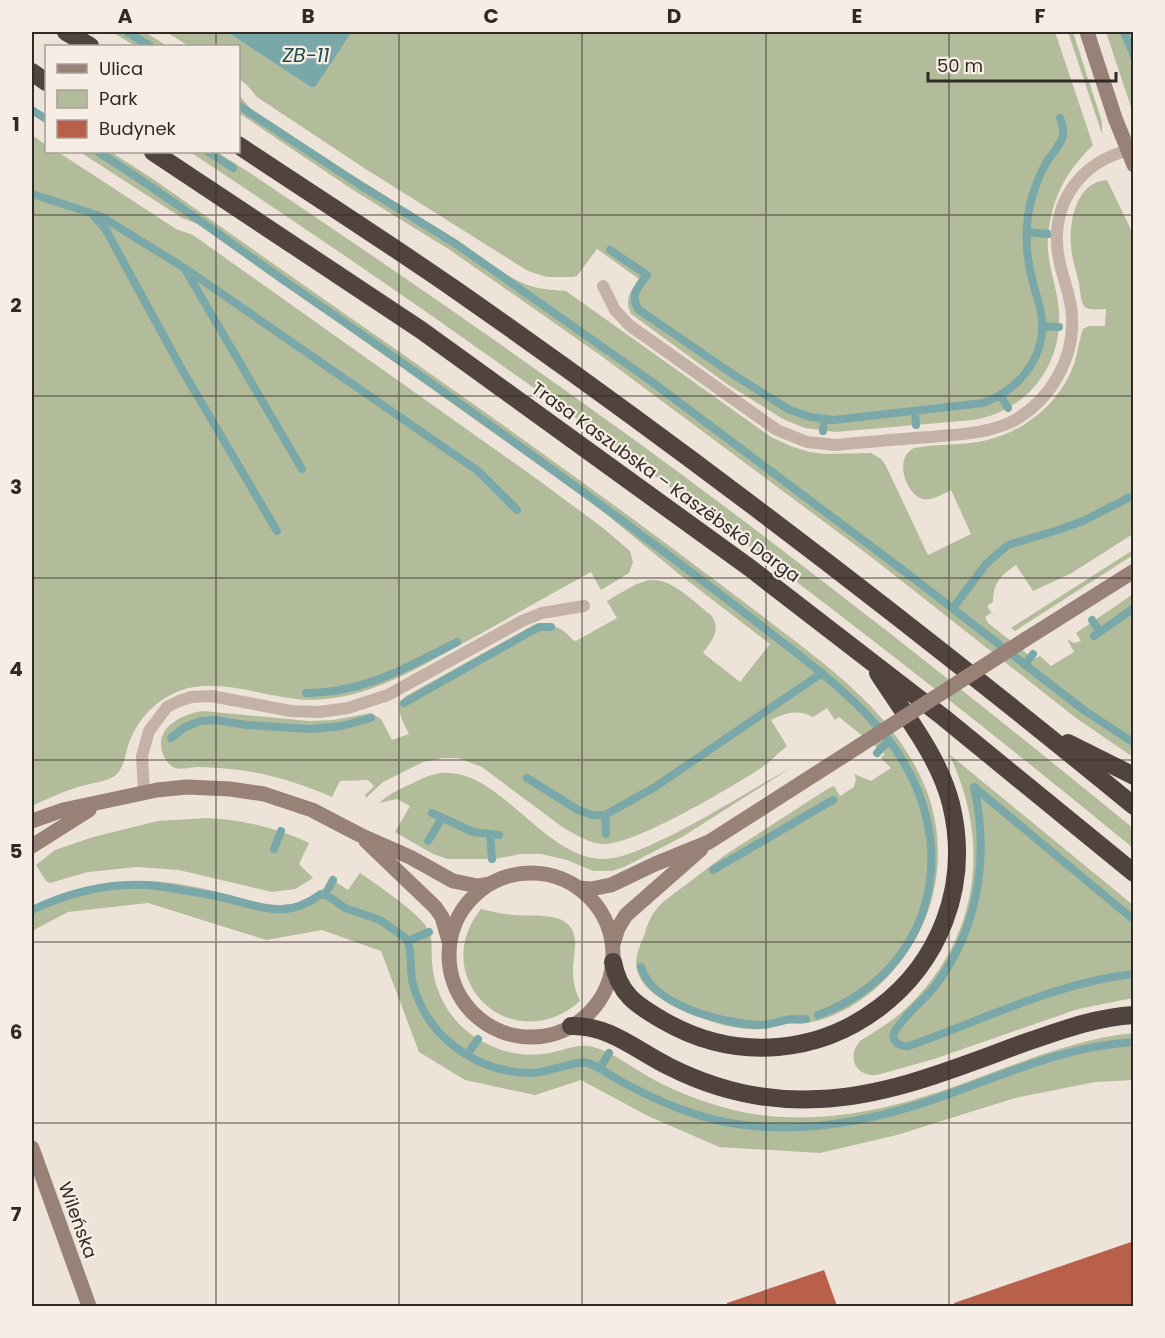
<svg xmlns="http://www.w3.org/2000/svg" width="1165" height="1338" viewBox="0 0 1165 1338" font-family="Poppins,sans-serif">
<rect width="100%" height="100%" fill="#eee3d8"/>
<path fill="#b2bb9a" d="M 112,32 L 145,32 L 167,46 L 135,46 Z
M 166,32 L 227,32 L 312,88 L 316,86 L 352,32 L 1055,32 L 1093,145 C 1066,171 1051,199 1048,237 C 1046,264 1058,287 1059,313 C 1062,366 1026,412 973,420 L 835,432 L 805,428 L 783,419 L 727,384 L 631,314 C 624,300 630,292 639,279 L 597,249 L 577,276 L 573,277 L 547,277 L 528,271 L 364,168 L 257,97 L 246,84 L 239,79 L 238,46 L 189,46 Z
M 1068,32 L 1073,32 L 1102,122 L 1102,134 Z
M 1106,32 L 1133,32 L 1133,113 Z
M 238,94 L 251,109 C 315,151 379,193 444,232 C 471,249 505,279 534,287 C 545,290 556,290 566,291 L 771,437 L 793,447 L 810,452 L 826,454 L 871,453 L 881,459 L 885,464 L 928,555 L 971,534 L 951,490 C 943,494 932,501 923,499 C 906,495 893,458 914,448 C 935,444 957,445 978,442 C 1019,435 1056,408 1072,369 C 1078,356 1078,342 1083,329 L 1089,326 L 1105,326 L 1106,309 C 1100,309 1088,311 1084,306 C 1080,300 1080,289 1079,283 C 1076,271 1072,259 1071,246 C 1069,221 1076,182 1107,180 L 1133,234 L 1133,534 L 1070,574 L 1033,591 L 1016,565 C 1001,575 993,583 993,602 L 987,606 L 995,618 L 991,613 L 985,617 L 988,623 L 1034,659 L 1040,656 L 1051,666 L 1074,652 L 1067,639 L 1074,643 L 1081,641 L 1076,633 L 1133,594 L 1133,757 L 1076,718 L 870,556 L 600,355 L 450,250 L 353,190 L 239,113 Z
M 32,135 L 46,145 L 46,152 L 58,152 L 176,229 L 193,235 L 541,482 L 603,528 L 630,551 L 633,562 L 629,573 L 601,590 L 591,572 C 547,596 504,621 460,645 C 418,668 375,694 326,699 C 278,705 224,674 179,691 C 154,701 136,721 128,746 C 125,756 124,767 116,775 C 110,781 87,784 78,787 C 62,792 47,799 32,806 Z
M 80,152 L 111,152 L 153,179 C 325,301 499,419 668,545 C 704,572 739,598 774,625 C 832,669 893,714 923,782 C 942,825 943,875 925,919 C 906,967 860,1014 807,1023 C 799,1024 792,1023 784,1024 C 776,1025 769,1028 761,1029 C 734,1031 703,1020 679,1008 C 663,999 644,991 638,973 C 633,960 639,948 644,936 C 648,922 652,912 663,902 L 725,855 L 829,788 L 834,786 L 840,796 L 854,787 L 856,779 L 854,774 L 871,781 L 891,768 L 881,758 L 885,754 L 839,717 L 835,720 L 827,708 L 813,717 C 798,709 785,713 771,720 L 787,746 C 777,754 768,764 758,770 C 730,788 634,845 604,844 C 589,844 578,835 565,829 L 482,767 L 458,758 L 443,758 L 423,762 L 383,782 L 366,798 L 365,795 L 374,786 L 368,780 L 340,781 L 332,797 C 300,783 266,772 230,769 C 220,768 209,767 198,767 C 192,767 181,770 175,768 C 170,766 165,760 163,754 C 153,728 182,714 203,711 L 309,721 L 333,720 L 371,713 L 381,719 L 392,740 L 409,734 C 403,721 393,707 406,696 L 534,625 C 551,622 562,627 573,640 L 576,641 L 617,618 L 607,601 C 619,594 632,585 646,581 C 668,574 694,602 711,615 C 722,630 712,640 703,653 L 740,682 L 770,644 L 679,574 L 595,505 L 203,226 L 182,218 Z
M 190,152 L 217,152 L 250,173 C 380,260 509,349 636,441 C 806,565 971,696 1133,828 L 1133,848 C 831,600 517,367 190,152 Z
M 1133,550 L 1133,555 L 1015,631 L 1011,628 Z
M 949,754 L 1133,905 L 1133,998 L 1078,1009 L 934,1059 L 877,1075 C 856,1077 846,1057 860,1041 C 874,1032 888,1024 901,1013 C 978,944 993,845 949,754 Z
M 791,768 L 682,837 L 624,867 L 612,871 L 593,871 L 567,860 L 541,854 L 521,854 L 495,859 L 448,859 L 433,854 L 395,832 L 410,806 L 397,799 L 379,803 C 390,793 402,788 415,782 C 426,777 437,772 449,773 C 501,774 547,858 602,859 C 618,859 631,853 646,847 C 697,825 742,794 791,768 Z
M 208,818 C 243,820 277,828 309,843 L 299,864 L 313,878 L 295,889 L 272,892 L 179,870 L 137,867 L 88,872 L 50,883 L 46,881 L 36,865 L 55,850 L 93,837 L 158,821 Z
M 360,873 C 376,884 421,914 429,931 C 433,941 431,951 432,962 C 434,991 448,1018 472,1035 C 496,1052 525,1059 554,1052 C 567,1049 579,1043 593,1047 C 613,1052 631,1067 649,1077 C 679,1094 713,1106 747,1113 C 821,1126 894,1109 964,1083 C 1019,1063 1075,1039 1133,1033 L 1133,1080 L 1095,1082 L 1015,1098 L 897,1135 L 820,1153 L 719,1147 L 648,1116 L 581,1080 L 535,1095 L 465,1080 L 419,1052 L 381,951 L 322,930 L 266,940 L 148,903 L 68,912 L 32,931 L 32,907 C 71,885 120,878 164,882 C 182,884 201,888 218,892 C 259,903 306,921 334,875 L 333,880 L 348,890 Z
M 481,909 C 492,912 503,914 514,915 C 537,917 578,909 575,947 C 573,969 570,979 580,1001 C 511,1061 426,977 481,909 Z"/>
<path fill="#7aa8a8" d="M 227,32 L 352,32 L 316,86 L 312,88 Z"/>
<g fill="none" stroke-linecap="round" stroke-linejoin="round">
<path stroke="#7aa8a8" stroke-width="8" d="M 127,32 L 150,46
M 1124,32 L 1134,56
M 238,105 L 360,185 L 456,244 L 648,379 L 908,574 L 1085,711 L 1134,743
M 32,110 L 46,119
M 98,152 C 164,193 226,240 289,284 C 401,361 511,439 620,519 C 670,556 719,593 768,631 C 812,665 857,698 891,743 C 964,842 937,970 818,1015
M 208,152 L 233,168
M 32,194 L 100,216 L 115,225 L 186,269 L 478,471 L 517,510
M 94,216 L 106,230 L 180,366 L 277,531
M 1027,232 L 1048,234
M 610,250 L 647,275 C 638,287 629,296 639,310 L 734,375 L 788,409 L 810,417 L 834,420 L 983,403 C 1019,390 1045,358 1042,319 C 1041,307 1036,295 1033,283 C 1027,262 1025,238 1028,215 C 1031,197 1037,179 1046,163 C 1051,155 1060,146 1063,136 C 1064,130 1062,124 1060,118
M 186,271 L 302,469
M 1042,326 L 1059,327
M 1000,395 L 1008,408
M 915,411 L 916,425
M 823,431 L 824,419
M 953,608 L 986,564 L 1008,545 L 1058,530 L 1083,521 L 1134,495
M 1092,620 L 1100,632
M 1094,636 L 1134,608
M 1025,665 L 1033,654
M 306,693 C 362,693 409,667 457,642
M 404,703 L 528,633 L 539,627 L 551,627
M 171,738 L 185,727 L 201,721 L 215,720 L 247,725 L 311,729 L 342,726 L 371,718
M 877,753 L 889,740
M 527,778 L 578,810 L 592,815 L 605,815 L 655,787 L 822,673
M 974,787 C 990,858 978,933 931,991 C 922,1001 894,1026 893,1036 C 895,1044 901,1047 909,1046 C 981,1021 1057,982 1134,974
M 974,787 L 1134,920
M 432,813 L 473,832 L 499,835
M 605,815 L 606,834
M 490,835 L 492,859
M 428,841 L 442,818
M 274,849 L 281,831
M 713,870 L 833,800
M 325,895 L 333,880
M 32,910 C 68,893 107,883 147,885 C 169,887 190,892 211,895 C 253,902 281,924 321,894 L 328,896 L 345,908 L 380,920 L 407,939 C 413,952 409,970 413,984 C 427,1037 476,1072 530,1073 C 546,1073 578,1060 588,1063 C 602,1068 614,1078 628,1085 C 658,1101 690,1115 725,1122 C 797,1136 870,1122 938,1098 C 1002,1076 1064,1046 1134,1042
M 408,941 L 429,932
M 641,967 C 652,1006 725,1024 760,1025 C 771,1025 782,1020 792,1019 C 797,1019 801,1020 806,1019
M 467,1055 L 478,1039
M 600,1068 L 609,1053"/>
</g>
<path fill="#b9604b" d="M 1134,1241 L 1134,1306 L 955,1306 L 954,1303 Z
M 824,1270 L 837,1306 L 727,1306 L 727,1303 Z"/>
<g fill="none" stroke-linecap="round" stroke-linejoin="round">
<path stroke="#c4b2a6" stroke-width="12" d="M 603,286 L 615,310 L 629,325 L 777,430 L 807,442 L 836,445 C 867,442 899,439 931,437 C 959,434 989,434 1015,420 C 1051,399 1074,359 1072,318 C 1072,299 1064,282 1060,264 C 1047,208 1077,161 1134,149
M 144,792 L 142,756 L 149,731 L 167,707 L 179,701 L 191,697 L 211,696 L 291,711 L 319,712 L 348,708 L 388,695 L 522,621 L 542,613 L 584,606"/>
<path stroke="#988278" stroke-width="15" d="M 1087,32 L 1115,118 L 1134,165
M 1026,639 L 1134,571
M 32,821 L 63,810 L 157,790 L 187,787 L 230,789 L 264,794 L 312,810 L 360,835 L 410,857 L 453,881 L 478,886 L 490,884
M 366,841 L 435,907 L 442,917 L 449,941
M 32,846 L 89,810
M449 955a82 82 0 1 1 164 0a82 82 0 1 1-164 0Z
M 578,888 L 591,889 L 611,885 L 655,864 L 709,842 L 859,746
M 613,944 L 618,928 L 626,915 L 701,849
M 32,1148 L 89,1306"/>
<path stroke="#51433e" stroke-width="18" d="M 66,32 L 90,46
M 32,72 L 46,82
M 238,145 C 310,193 382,239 453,288 C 687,451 913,625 1134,806
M 153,152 L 421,330 L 750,568 L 943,717 L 1134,873
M 1068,743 L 1134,776
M 613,962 C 619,994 636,1005 664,1021 C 814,1107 992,972 951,804 C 939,756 904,714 878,673
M 571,1026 C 610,1025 637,1051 670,1067 C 716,1090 767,1102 819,1099 C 890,1096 958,1067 1024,1043 C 1059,1031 1096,1017 1134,1015"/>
<path stroke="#988278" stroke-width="15" d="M 859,746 L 1026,639"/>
</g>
<path fill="none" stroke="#312926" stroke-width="1.5" stroke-opacity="0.55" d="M 216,32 L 216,46M 399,32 L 399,1306M 582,32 L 582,1306M 766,32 L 766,1306M 949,32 L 949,1306M 216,152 L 216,1306M 32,215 L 1134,215M 32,396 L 1134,396M 32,578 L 1134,578M 32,760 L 1134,760M 32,942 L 1134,942M 32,1123 L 1134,1123"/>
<g text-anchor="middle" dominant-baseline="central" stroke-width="4.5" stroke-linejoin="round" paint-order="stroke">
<g font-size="18" fill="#312926" stroke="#f6ede4">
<text transform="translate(666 482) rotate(36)">Trasa Kaszubska – Kaszëbskô Darga</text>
<text transform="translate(78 1220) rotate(70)">Wileńska</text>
</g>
<g font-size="20" font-style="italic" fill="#204d4e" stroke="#f6ede4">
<text x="306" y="55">ZB-11</text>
</g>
</g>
<rect width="1165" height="1338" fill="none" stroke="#f6ede4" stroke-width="66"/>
<rect x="45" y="45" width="195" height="108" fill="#f6ede4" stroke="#a79f98" stroke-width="1.5"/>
<rect x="57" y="64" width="30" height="9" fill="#988278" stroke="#a79f98" stroke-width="1.5"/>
<text x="99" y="75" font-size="18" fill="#312926">Ulica</text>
<rect x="57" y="90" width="30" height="18" fill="#b2bb9a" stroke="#a79f98" stroke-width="1.5"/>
<text x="99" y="105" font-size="18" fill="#312926">Park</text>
<rect x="57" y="120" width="30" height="18" fill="#b9604b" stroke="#a79f98" stroke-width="1.5"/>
<text x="99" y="135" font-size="18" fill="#312926">Budynek</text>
<path d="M928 72v9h188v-9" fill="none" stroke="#312926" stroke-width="3"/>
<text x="937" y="72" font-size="18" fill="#312926" stroke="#f6ede4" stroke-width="4.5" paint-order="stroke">50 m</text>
<rect x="33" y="33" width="1099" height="1272" fill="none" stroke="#312926" stroke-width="2"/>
<g font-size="20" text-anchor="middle" font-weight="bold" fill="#312926">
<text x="125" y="23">A</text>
<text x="308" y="23">B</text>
<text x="491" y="23">C</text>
<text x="674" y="23">D</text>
<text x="857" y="23">E</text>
<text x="1040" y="23">F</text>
<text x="16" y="131">1</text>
<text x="16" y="312">2</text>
<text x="16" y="494">3</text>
<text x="16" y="676">4</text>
<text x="16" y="858">5</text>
<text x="16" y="1039">6</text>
<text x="16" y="1221">7</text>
</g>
</svg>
